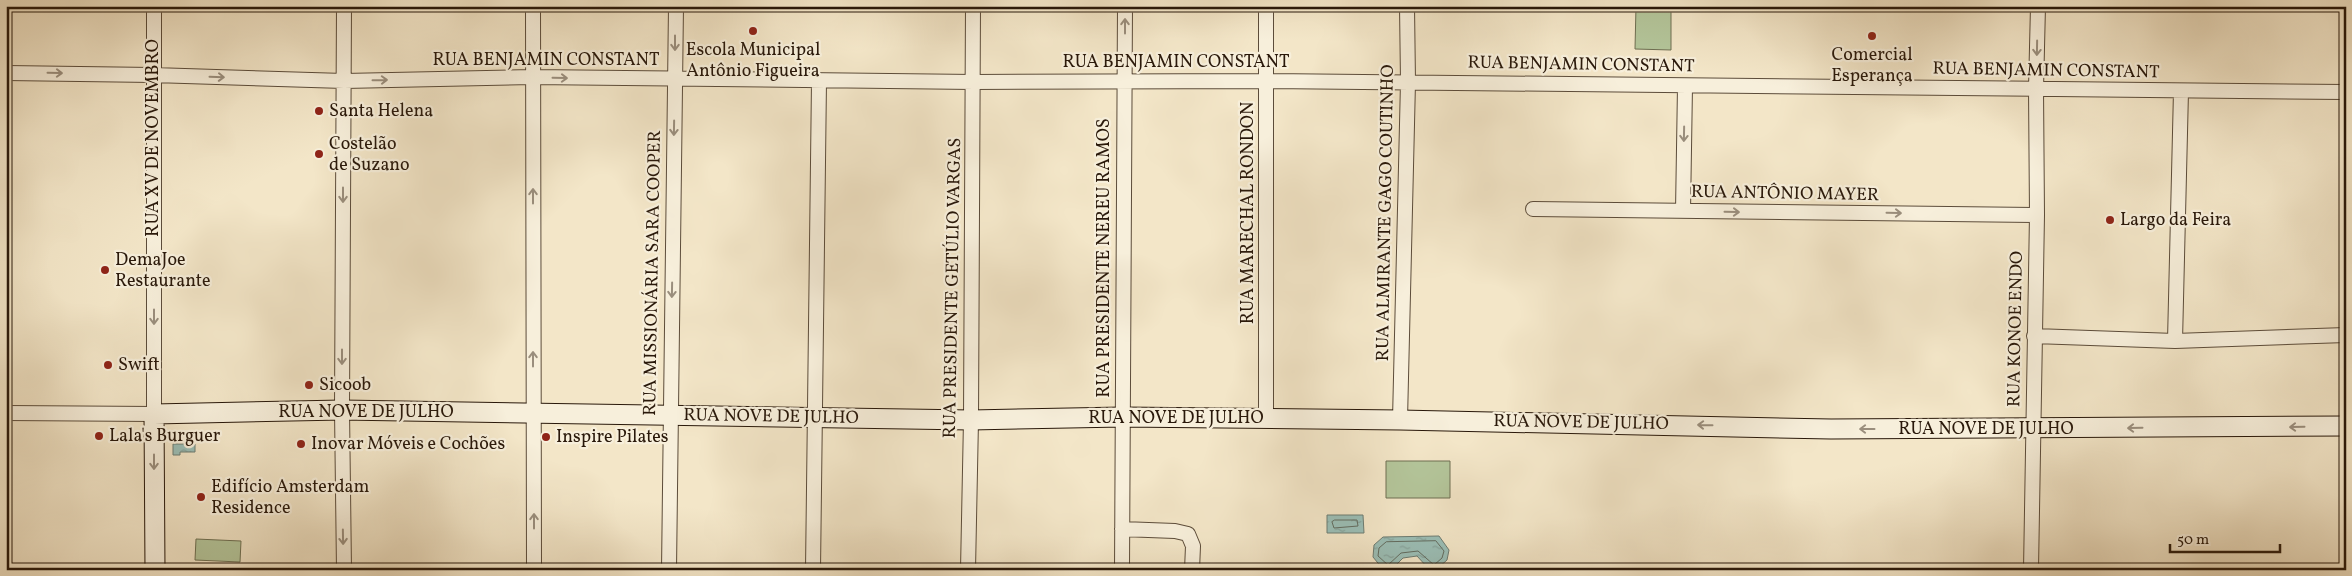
<svg xmlns="http://www.w3.org/2000/svg" width="2352" height="576" viewBox="0 0 2352 576" font-family="Vollkorn,serif">
<defs>
<pattern id="water-ripples" width="26" height="14" patternUnits="userSpaceOnUse" patternTransform="scale(1.25)"><rect width="26" height="14" fill="#9bbfb7"/><path d="M2 4q2-2 4 0t4 0M15 11q2-2 4 0t4 0" fill="none" stroke="#86a39c"/></pattern>
</defs>
<rect width="100%" height="100%" fill="#f3e6c8"/>
<filter id="stains"><feTurbulence type="fractalNoise" baseFrequency=".004" numOctaves="4"/><feColorMatrix values="0 0 0 0 .2 0 0 0 0 .09 0 0 0 0 .02 0 0 0 .5 -.17"/></filter>
<radialGradient id="worn" r=".72"><stop offset=".6" stop-color="#630" stop-opacity="0"/><stop offset="1" stop-color="#630" stop-opacity=".3"/></radialGradient>
<path fill="#b4c69b" stroke="#6e6f52" d="M 1636,6 L 1671,6 L 1671,50 L 1635,49 Z
M 1386,461 L 1450,461 L 1450,498 L 1386,498 Z
M 196,539 L 241,541 L 240,562 L 195,560 Z"/>
<path fill="url(#water-ripples)" stroke="#6d7c72" d="M 173,444 L 195,444 L 195,452 L 180,452 L 180,455 L 173,455 Z
M 1327,515 L 1363,515 L 1364,533 L 1327,533 Z
M 1439,536 L 1449,550 L 1447,560 L 1438,568 L 1428,568 L 1417,556 L 1403,558 L 1393,568 L 1382,568 L 1373,557 L 1374,545 L 1383,537 Z"/>
<g fill="none" stroke-linecap="round" stroke-linejoin="round">
<path stroke="#626c60" stroke-width="1" d="M 1335,520 L 1357,520 L 1358,526 L 1334,528 L 1332,522 Z
M 1436,541 L 1444,551 L 1442,558 L 1434,565 L 1418,551 L 1401,553 L 1388,565 L 1378,556 L 1379,548 L 1386,542 Z"/>
<defs>
<path id="street" d="M 533,6 L 534,570
M 6,73 L 153,75 L 344,81 L 532,77 L 974,82 L 1267,81 L 2346,92
M 1533,209 L 2037,215
M 1683,211 L 1685,86
M 2034,336 L 2175,341 L 2346,335
M 2175,341 L 2181,91
M 6,413 L 154,414 L 154,6
M 1266,419 L 1266,6
M 1400,420 L 1408,82 L 1407,6
M 1122,529 L 1175,531 L 1188,534 L 1193,546 L 1192,570
M 344,570 L 342,410 L 344,6
M 669,570 L 676,6
M 813,570 L 819,81
M 968,570 L 971,420 L 973,6
M 1122,570 L 1125,6
M 2031,570 L 2037,215 L 2036,89 L 2038,6"/>
<path id="secondary" d="M 155,570 L 154,414 L 342,410 L 971,420 L 1122,417 L 1400,420 L 1831,429 L 2346,426"/>
</defs>
<use href="#street" stroke="#5c4c3a" stroke-width="16"/>
<use href="#secondary" stroke="#29180a" stroke-width="21"/>
<use href="#street" stroke="#f7efdb" stroke-width="14"/>
<use href="#secondary" stroke="#f7efdb" stroke-width="19"/>
</g>
<defs><path id="oneway-shaft" d="M-6 0H5M1.5-3L5.5 0L1.5 3" fill="none" stroke-width="1.6" stroke-linecap="round" stroke-linejoin="round" transform="scale(1.25)"/></defs>
<g stroke="#9a8e7d">
<use href="#oneway-shaft" transform="translate(1125 26) rotate(-90)"/>
<use href="#oneway-shaft" transform="translate(675 43) rotate(90)"/>
<use href="#oneway-shaft" transform="translate(2037 48) rotate(91)"/>
<use href="#oneway-shaft" transform="translate(55 73) rotate(1)"/>
<use href="#oneway-shaft" transform="translate(217 77) rotate(2)"/>
<use href="#oneway-shaft" transform="translate(560 78) rotate(1)"/>
<use href="#oneway-shaft" transform="translate(380 80) rotate(-1)"/>
<use href="#oneway-shaft" transform="translate(674 128) rotate(91)"/>
<use href="#oneway-shaft" transform="translate(1684 134) rotate(91)"/>
<use href="#oneway-shaft" transform="translate(343 195) rotate(90)"/>
<use href="#oneway-shaft" transform="translate(533 196) rotate(-90)"/>
<use href="#oneway-shaft" transform="translate(1732 212) rotate(1)"/>
<use href="#oneway-shaft" transform="translate(1894 213) rotate(1)"/>
<use href="#oneway-shaft" transform="translate(672 290) rotate(91)"/>
<use href="#oneway-shaft" transform="translate(154 317) rotate(90)"/>
<use href="#oneway-shaft" transform="translate(342 357) rotate(90)"/>
<use href="#oneway-shaft" transform="translate(533 359) rotate(-90)"/>
<use href="#oneway-shaft" transform="translate(1705 425) rotate(-179)"/>
<use href="#oneway-shaft" transform="translate(2297 427) rotate(179)"/>
<use href="#oneway-shaft" transform="translate(2135 428) rotate(179)"/>
<use href="#oneway-shaft" transform="translate(1867 429) rotate(-180)"/>
<use href="#oneway-shaft" transform="translate(154 462) rotate(90)"/>
<use href="#oneway-shaft" transform="translate(534 521) rotate(-90)"/>
<use href="#oneway-shaft" transform="translate(343 537) rotate(89)"/>
</g>
<g fill="#8f2418" stroke="#f7efdb" stroke-width="2">
<circle cx="753" cy="31" r="5"/>
<circle cx="1872" cy="36" r="5"/>
<circle cx="319" cy="111" r="5"/>
<circle cx="319" cy="154" r="5"/>
<circle cx="2110" cy="220" r="5"/>
<circle cx="105" cy="270" r="5"/>
<circle cx="108" cy="365" r="5"/>
<circle cx="309" cy="385" r="5"/>
<circle cx="99" cy="436" r="5"/>
<circle cx="546" cy="437" r="5"/>
<circle cx="301" cy="444" r="5"/>
<circle cx="201" cy="497" r="5"/>
</g>
<g text-anchor="middle" dominant-baseline="central" stroke-width="4.5" stroke-linejoin="round" paint-order="stroke">
<g font-size="18" fill="#29180a" stroke="#f7efdb" text-anchor="start">
<text x="753" y="50" text-anchor="middle">Escola Municipal<tspan x="753" dy="21">Antônio Figueira</tspan></text>
<text x="1872" y="55" text-anchor="middle">Comercial<tspan x="1872" dy="21">Esperança</tspan></text>
<text x="329" y="111">Santa Helena</text>
<text x="329" y="144">Costelão<tspan x="329" dy="21">de Suzano</tspan></text>
<text x="2120" y="220">Largo da Feira</text>
<text x="115" y="260">DemaJoe<tspan x="115" dy="21">Restaurante</tspan></text>
<text x="118" y="365">Swift</text>
<text x="319" y="385">Sicoob</text>
<text x="109" y="436">Lala's Burguer</text>
<text x="556" y="437">Inspire Pilates</text>
<text x="311" y="444">Inovar Móveis e Cochões</text>
<text x="211" y="487">Edifício Amsterdam<tspan x="211" dy="21">Residence</tspan></text>
</g>
<g font-size="18" fill="#29180a" stroke="#f7efdb">
<text x="546" y="60">RUA BENJAMIN CONSTANT</text>
<text x="1176" y="62">RUA BENJAMIN CONSTANT</text>
<text transform="translate(1581 65) rotate(1)">RUA BENJAMIN CONSTANT</text>
<text transform="translate(2046 71) rotate(1)">RUA BENJAMIN CONSTANT</text>
<text transform="translate(153 138) rotate(-90)">RUA XV DE NOVEMBRO</text>
<text transform="translate(1785 194) rotate(1)">RUA ANTÔNIO MAYER</text>
<text transform="translate(1248 213) rotate(-90)">RUA MARECHAL RONDON</text>
<text transform="translate(1386 213) rotate(-89)">RUA ALMIRANTE GAGO COUTINHO</text>
<text transform="translate(1104 258) rotate(-90)">RUA PRESIDENTE NEREU RAMOS</text>
<text transform="translate(653 273) rotate(-89)">RUA MISSIONÁRIA SARA COOPER</text>
<text transform="translate(953 288) rotate(-89)">RUA PRESIDENTE GETÚLIO VARGAS</text>
<text transform="translate(2016 329) rotate(-89)">RUA KONOE ENDO</text>
<text x="366" y="412">RUA NOVE DE JULHO</text>
<text transform="translate(771 417) rotate(1)">RUA NOVE DE JULHO</text>
<text x="1176" y="418">RUA NOVE DE JULHO</text>
<text transform="translate(1581 423) rotate(1)">RUA NOVE DE JULHO</text>
<text x="1986" y="429">RUA NOVE DE JULHO</text>
</g>
</g>
<rect width="2352" height="576" fill="none" stroke="#f3e6c8" stroke-width="25"/>
<rect x="8" y="8" width="2337" height="561" fill="none" stroke="#29180a" stroke-width="2.5"/>
<rect x="12" y="12" width="2327" height="551" fill="none" stroke="#29180a"/>
<path d="M2170 544v8h110v-8" fill="none" stroke="#29180a" stroke-width="2.5"/>
<text x="2177" y="544" font-size="15" fill="#29180a" stroke="#f7efdb" stroke-width="4" paint-order="stroke">50 m</text>
<rect width="100%" height="100%" filter="url(#stains)"/>
<rect width="100%" height="100%" fill="url(#worn)"/>
</svg>
